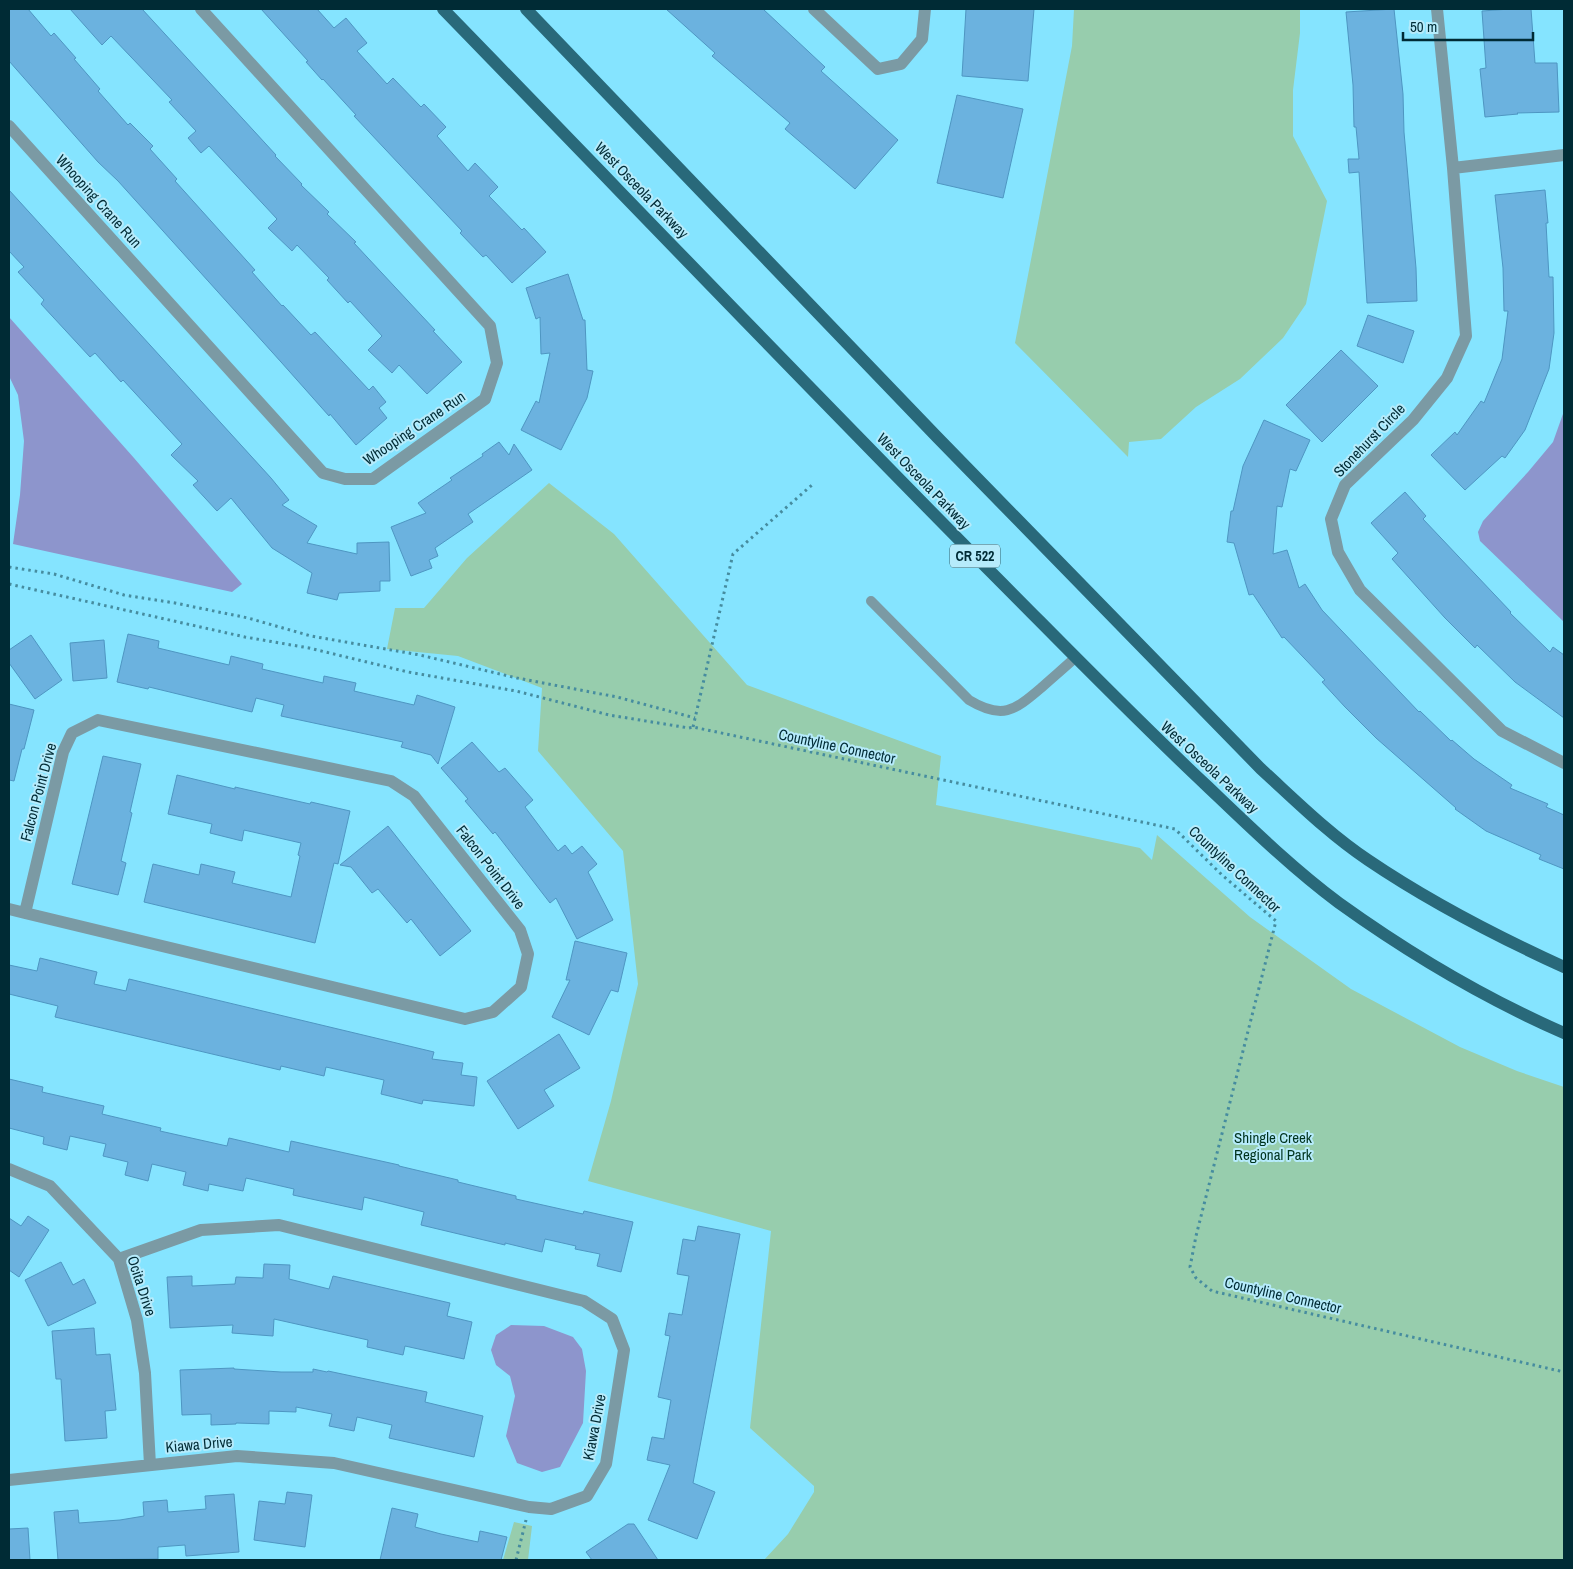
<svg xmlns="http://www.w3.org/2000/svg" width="1573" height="1569" viewBox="0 0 1573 1569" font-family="'Archivo Narrow',sans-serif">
<rect width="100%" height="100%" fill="#85e4ff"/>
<path fill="#97cdad" d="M 1074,9 L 1300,9 L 1300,33 L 1293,90 L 1293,136 L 1327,201 L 1306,304 L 1283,338 L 1240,379 L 1196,407 L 1161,439 L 1129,442 L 1128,457 L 1015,343 L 1072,46 Z
M 549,483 L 614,534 L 747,685 L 941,756 L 936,805 L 1140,848 L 1152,860 L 1157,835 L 1250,917 L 1351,989 L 1460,1047 L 1517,1071 L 1564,1087 L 1564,1560 L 764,1560 L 788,1534 L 814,1492 L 814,1486 L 750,1428 L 771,1231 L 588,1181 L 611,1101 L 638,984 L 623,851 L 538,751 L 542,688 L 458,656 L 387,649 L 395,608 L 424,608 L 467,558 Z
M 514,1522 L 532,1526 L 528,1560 L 503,1560 Z"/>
<path fill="#8d95cc" d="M 9,317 L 134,458 L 242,584 L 232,592 L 13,544 L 20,495 L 24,441 L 18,395 L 9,376 Z
M 1564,411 L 1564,622 L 1480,541 L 1478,532 L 1483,521 L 1528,472 L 1553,442 Z
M 511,1325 L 544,1326 L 573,1337 L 582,1349 L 586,1371 L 583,1423 L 560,1467 L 542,1472 L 517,1463 L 506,1436 L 515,1396 L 510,1376 L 496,1365 L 491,1350 L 496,1335 Z"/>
<path fill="#6bb2df" stroke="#4e96c2" d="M 9,9 L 28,9 L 51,36 L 54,33 L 76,58 L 74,59 L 100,89 L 98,91 L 128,125 L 130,123 L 153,146 L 150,149 L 177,179 L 175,181 L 255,270 L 252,272 L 282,306 L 283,305 L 311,335 L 315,332 L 369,390 L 373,386 L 386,402 L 379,408 L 387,418 L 356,445 L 330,414 L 329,416 L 281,362 L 118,181 L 98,162 L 9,61 Z
M 70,9 L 142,9 L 276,155 L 275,156 L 302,184 L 301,185 L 329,212 L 327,214 L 356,242 L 354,243 L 435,330 L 433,331 L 462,362 L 427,394 L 399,365 L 392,373 L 368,350 L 382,336 L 350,301 L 348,303 L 327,280 L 329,278 L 297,245 L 292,251 L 268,228 L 277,219 L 209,146 L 201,153 L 188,138 L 196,131 L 169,102 L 172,100 L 111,36 L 102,45 Z
M 261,9 L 317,9 L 334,28 L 346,18 L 367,43 L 357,51 L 387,84 L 393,78 L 421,107 L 424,104 L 446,127 L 437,136 L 468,171 L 475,163 L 498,187 L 489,196 L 522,230 L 524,228 L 546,252 L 512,283 L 486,255 L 483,257 L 460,233 L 462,231 L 354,116 L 356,115 L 323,79 L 322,80 L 306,62 L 308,61 Z
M 666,9 L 763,9 L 825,67 L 821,71 L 898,140 L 855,189 L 785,129 L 790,123 L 712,56 L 715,53 Z
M 966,9 L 1034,9 L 1028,81 L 962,76 Z
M 1394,9 L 1403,94 L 1404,132 L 1416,268 L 1417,301 L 1367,303 L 1359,172 L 1349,173 L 1348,159 L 1359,159 L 1356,127 L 1354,127 L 1353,85 L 1346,12 Z
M 1510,9 L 1531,9 L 1535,63 L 1557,63 L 1559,112 L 1517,113 L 1518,114 L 1485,117 L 1480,69 L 1486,68 L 1482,11 Z
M 957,95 L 1023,109 L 1003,198 L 937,183 Z
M 9,190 L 271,478 L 289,500 L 282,505 L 317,526 L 307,543 L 357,554 L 357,543 L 389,542 L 390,581 L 380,581 L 380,591 L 339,593 L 337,600 L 307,593 L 312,573 L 272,548 L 231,498 L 217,511 L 193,485 L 198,481 L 171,455 L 182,444 L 123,380 L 121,382 L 95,353 L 90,357 L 41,304 L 44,300 L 18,272 L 24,267 L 9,251 Z
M 1545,190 L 1548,223 L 1546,223 L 1549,277 L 1553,277 L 1554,333 L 1549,369 L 1525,430 L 1505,458 L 1502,456 L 1465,490 L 1431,455 L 1455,432 L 1457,435 L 1481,401 L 1484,403 L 1502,359 L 1508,311 L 1504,311 L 1503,268 L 1495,195 Z
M 568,274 L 583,320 L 585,320 L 587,370 L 593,371 L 587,398 L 561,450 L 521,430 L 536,401 L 539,403 L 550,353 L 541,354 L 540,317 L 536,319 L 526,288 Z
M 1368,315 L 1414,331 L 1403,363 L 1357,346 Z
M 1341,350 L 1378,386 L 1322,442 L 1286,405 Z
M 1264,420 L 1310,440 L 1296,471 L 1290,469 L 1282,507 L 1277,506 L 1273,554 L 1287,550 L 1299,588 L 1305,584 L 1322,610 L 1419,712 L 1420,711 L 1451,741 L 1452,740 L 1474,759 L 1512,785 L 1510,788 L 1548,804 L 1546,807 L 1564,815 L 1564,869 L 1539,859 L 1541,855 L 1486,831 L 1455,809 L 1456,808 L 1376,738 L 1345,707 L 1322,682 L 1325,680 L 1284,637 L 1282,638 L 1253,594 L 1249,595 L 1234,543 L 1227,542 L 1231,511 L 1233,511 L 1243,466 Z
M 499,442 L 509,455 L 514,444 L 532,470 L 468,514 L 473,522 L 435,548 L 438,556 L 429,560 L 432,568 L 411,576 L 391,527 L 426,513 L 418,503 L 452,480 L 450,478 L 483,456 L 482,454 Z
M 1405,492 L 1426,516 L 1423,519 L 1511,612 L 1510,613 L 1550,652 L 1553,647 L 1564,655 L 1564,718 L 1515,682 L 1477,645 L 1475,648 L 1445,618 L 1392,559 L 1398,553 L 1371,523 Z
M 128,634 L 159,641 L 158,648 L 229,665 L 231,656 L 263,664 L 262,669 L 323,683 L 324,676 L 356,683 L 354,691 L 414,705 L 417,695 L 455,707 L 438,764 L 431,755 L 401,747 L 403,742 L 281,716 L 284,705 L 256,698 L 252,712 L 149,687 L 148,689 L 117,682 Z
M 31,635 L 62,680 L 35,699 L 9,663 L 9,650 Z
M 104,640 L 107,678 L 73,681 L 70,643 Z
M 9,704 L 34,710 L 24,749 L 22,749 L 14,781 L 9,780 Z
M 472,742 L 499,772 L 505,768 L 533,800 L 525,807 L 558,851 L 565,845 L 572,854 L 582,846 L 597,864 L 588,872 L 613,920 L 577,939 L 556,898 L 550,903 L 495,832 L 493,834 L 465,801 L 468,799 L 441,768 Z
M 103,756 L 141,764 L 130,812 L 132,813 L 121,861 L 126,863 L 118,895 L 72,884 Z
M 177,775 L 235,789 L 235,787 L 310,804 L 311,802 L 350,811 L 338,864 L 334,863 L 315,943 L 144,902 L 153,864 L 199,875 L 201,864 L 235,872 L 232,883 L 291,897 L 300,856 L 298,855 L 301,843 L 244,830 L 242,841 L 210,833 L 212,824 L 168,814 Z
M 388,826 L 471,931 L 440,956 L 411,919 L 407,923 L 378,889 L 372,893 L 351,867 L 340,865 Z
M 575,941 L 627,953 L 618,992 L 611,990 L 589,1035 L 552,1017 L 570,980 L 566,980 Z
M 40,958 L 97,972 L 94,984 L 126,991 L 129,979 L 434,1052 L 432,1059 L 463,1063 L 461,1075 L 477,1077 L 474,1106 L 423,1100 L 422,1104 L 381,1094 L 384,1080 L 326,1067 L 324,1076 L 281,1066 L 280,1070 L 55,1017 L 58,1006 L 9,994 L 9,965 L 37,971 Z
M 559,1034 L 580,1068 L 544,1090 L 554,1106 L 518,1129 L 487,1081 Z
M 9,1079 L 43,1087 L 42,1092 L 104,1106 L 102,1114 L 161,1128 L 160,1131 L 227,1146 L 229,1138 L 289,1152 L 291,1141 L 399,1165 L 399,1166 L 458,1180 L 458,1182 L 516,1196 L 516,1199 L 583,1214 L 584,1211 L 633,1222 L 621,1272 L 597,1266 L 600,1254 L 575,1249 L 576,1246 L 545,1239 L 542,1252 L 505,1243 L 505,1245 L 421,1225 L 424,1212 L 364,1197 L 362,1210 L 293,1195 L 294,1189 L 246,1178 L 243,1191 L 209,1184 L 208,1191 L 183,1185 L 186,1172 L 152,1164 L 148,1181 L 125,1175 L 128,1162 L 103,1156 L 106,1144 L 70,1136 L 67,1150 L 43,1144 L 44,1137 L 9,1128 Z
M 28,1216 L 49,1230 L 19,1277 L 9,1270 L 9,1218 L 21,1226 Z
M 698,1226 L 740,1234 L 693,1483 L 715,1492 L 697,1539 L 648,1520 L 670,1465 L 647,1460 L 652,1437 L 664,1439 L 671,1400 L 658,1397 L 670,1336 L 665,1335 L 669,1313 L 682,1315 L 689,1276 L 677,1274 L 683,1239 L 695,1241 Z
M 61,1262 L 73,1285 L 84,1279 L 96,1303 L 48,1326 L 25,1280 Z
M 264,1264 L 290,1265 L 289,1279 L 329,1289 L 333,1276 L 450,1303 L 447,1316 L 472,1322 L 464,1359 L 405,1346 L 403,1355 L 367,1347 L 368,1340 L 274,1319 L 273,1336 L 232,1333 L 233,1325 L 170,1328 L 167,1277 L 192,1276 L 192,1286 L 235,1284 L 236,1277 L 263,1278 Z
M 94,1328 L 96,1355 L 110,1354 L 116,1410 L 105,1411 L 107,1438 L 65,1441 L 61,1379 L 56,1379 L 52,1331 Z
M 234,1368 L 234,1369 L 281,1372 L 313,1372 L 313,1369 L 327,1372 L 328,1371 L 427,1392 L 425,1402 L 483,1416 L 474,1457 L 389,1438 L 392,1425 L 357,1417 L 354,1431 L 329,1426 L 332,1414 L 296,1407 L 296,1412 L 269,1411 L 269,1424 L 236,1423 L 236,1424 L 211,1425 L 211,1414 L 182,1415 L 180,1370 Z
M 287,1492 L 312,1495 L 305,1547 L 254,1540 L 259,1501 L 285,1504 Z
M 234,1494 L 239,1552 L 186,1556 L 185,1545 L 158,1547 L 158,1559 L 58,1560 L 54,1512 L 78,1510 L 79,1523 L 120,1520 L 144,1516 L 143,1502 L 167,1500 L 168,1512 L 206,1509 L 205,1496 Z
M 392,1508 L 418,1514 L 415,1527 L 441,1534 L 478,1542 L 480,1531 L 507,1537 L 501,1560 L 380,1560 Z
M 628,1524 L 634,1524 L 658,1560 L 592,1560 L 586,1552 Z
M 28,1528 L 30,1560 L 9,1560 L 9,1529 Z"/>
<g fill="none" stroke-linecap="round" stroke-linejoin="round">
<path stroke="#468c9f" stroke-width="3" stroke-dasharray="2.5 4" stroke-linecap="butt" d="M 9,567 L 54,574 L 124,595 L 175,603 L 248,618 L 311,636 L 420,655 L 517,678 L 617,697 L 695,718
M 9,584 L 245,637 L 309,648 L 408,672 L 516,691 L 609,715 L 689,728 L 693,727 L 1175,829 L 1222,875 L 1276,921 L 1196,1236 L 1190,1267 L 1196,1278 L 1212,1291 L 1564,1372
M 693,727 L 733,554 L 812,485
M 516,1560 L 526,1520"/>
<path stroke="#7b9aa4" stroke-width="10" d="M 871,601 L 969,700 C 1002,720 1014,711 1041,688 C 1052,678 1064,668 1076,657"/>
<path stroke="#7b9aa4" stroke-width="12" d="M 814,9 L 878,69 L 901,64 L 922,39 L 925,9
M 1437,9 L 1453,168 L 1466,336 L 1447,378 L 1413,420 L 1345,485 L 1331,519 L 1338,552 L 1360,590 L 1502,731 L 1564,763
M 9,126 L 323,473 L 345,479 L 373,479 L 485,399 L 497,363 L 490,326 L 201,9
M 1453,168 L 1564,155
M 9,909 L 25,913 L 465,1019 L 493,1012 L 521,987 L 528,954 L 520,930 L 414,796 L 391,781 L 98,720 L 72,733 L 63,752 L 25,913
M 9,1169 L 50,1186 L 119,1259 L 137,1320 L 145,1373 L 150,1465
M 9,1480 L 237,1456 L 334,1463 L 529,1507 L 551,1509 L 587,1496 L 606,1464 L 624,1350 L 612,1319 L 584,1301 L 279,1225 L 201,1230 L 119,1259"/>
<path stroke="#29697a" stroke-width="12" d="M 443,9 C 621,192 798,377 978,559 C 1054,635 1128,712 1207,786 C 1249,826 1292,868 1339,903 C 1410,954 1484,998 1564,1033
M 526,9 L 937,437 L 1261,769 C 1295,800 1329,834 1368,860 C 1430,902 1496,936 1564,967"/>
</g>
<g text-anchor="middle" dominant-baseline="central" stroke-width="4" stroke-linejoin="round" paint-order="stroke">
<rect fill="#b6ebfb" stroke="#376570" stroke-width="1" x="950" y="544.5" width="50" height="23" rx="4"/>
<g font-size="14" font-weight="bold" fill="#002b35">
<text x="975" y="556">CR 522</text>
</g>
<g font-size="15" fill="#002b35" stroke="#b6ebfb">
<text transform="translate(642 190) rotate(46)">West Osceola Parkway</text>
<text transform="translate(99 201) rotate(48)">Whooping Crane Run</text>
<text transform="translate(414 428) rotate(-34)">Whooping Crane Run</text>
<text transform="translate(1369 440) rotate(-46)">Stonehurst Circle</text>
<text transform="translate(924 481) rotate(46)">West Osceola Parkway</text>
<text transform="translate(837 746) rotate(12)">Countyline Connector</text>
<text transform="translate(1210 767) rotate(43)">West Osceola Parkway</text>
<text transform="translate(38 792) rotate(-75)">Falcon Point Drive</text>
<text transform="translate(491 867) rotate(52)">Falcon Point Drive</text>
<text transform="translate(1235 869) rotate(43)">Countyline Connector</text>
<text transform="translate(142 1286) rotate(72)">Ocita Drive</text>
<text transform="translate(1283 1295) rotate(13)">Countyline Connector</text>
<text transform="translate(594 1427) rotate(-79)">Kiawa Drive</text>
<text transform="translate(199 1444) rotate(-5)">Kiawa Drive</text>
</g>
<g font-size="15" fill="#00331d" stroke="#b6ebfb">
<text x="1273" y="1137">Shingle Creek<tspan x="1273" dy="17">Regional Park</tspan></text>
</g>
</g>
<rect width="1573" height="1569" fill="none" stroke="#002b35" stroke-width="20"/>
<path d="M1403 32v8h130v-8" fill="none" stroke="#002b35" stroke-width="2.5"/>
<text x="1410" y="32" font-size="15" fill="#002b35" stroke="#b6ebfb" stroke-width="4" paint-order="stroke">50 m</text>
</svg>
